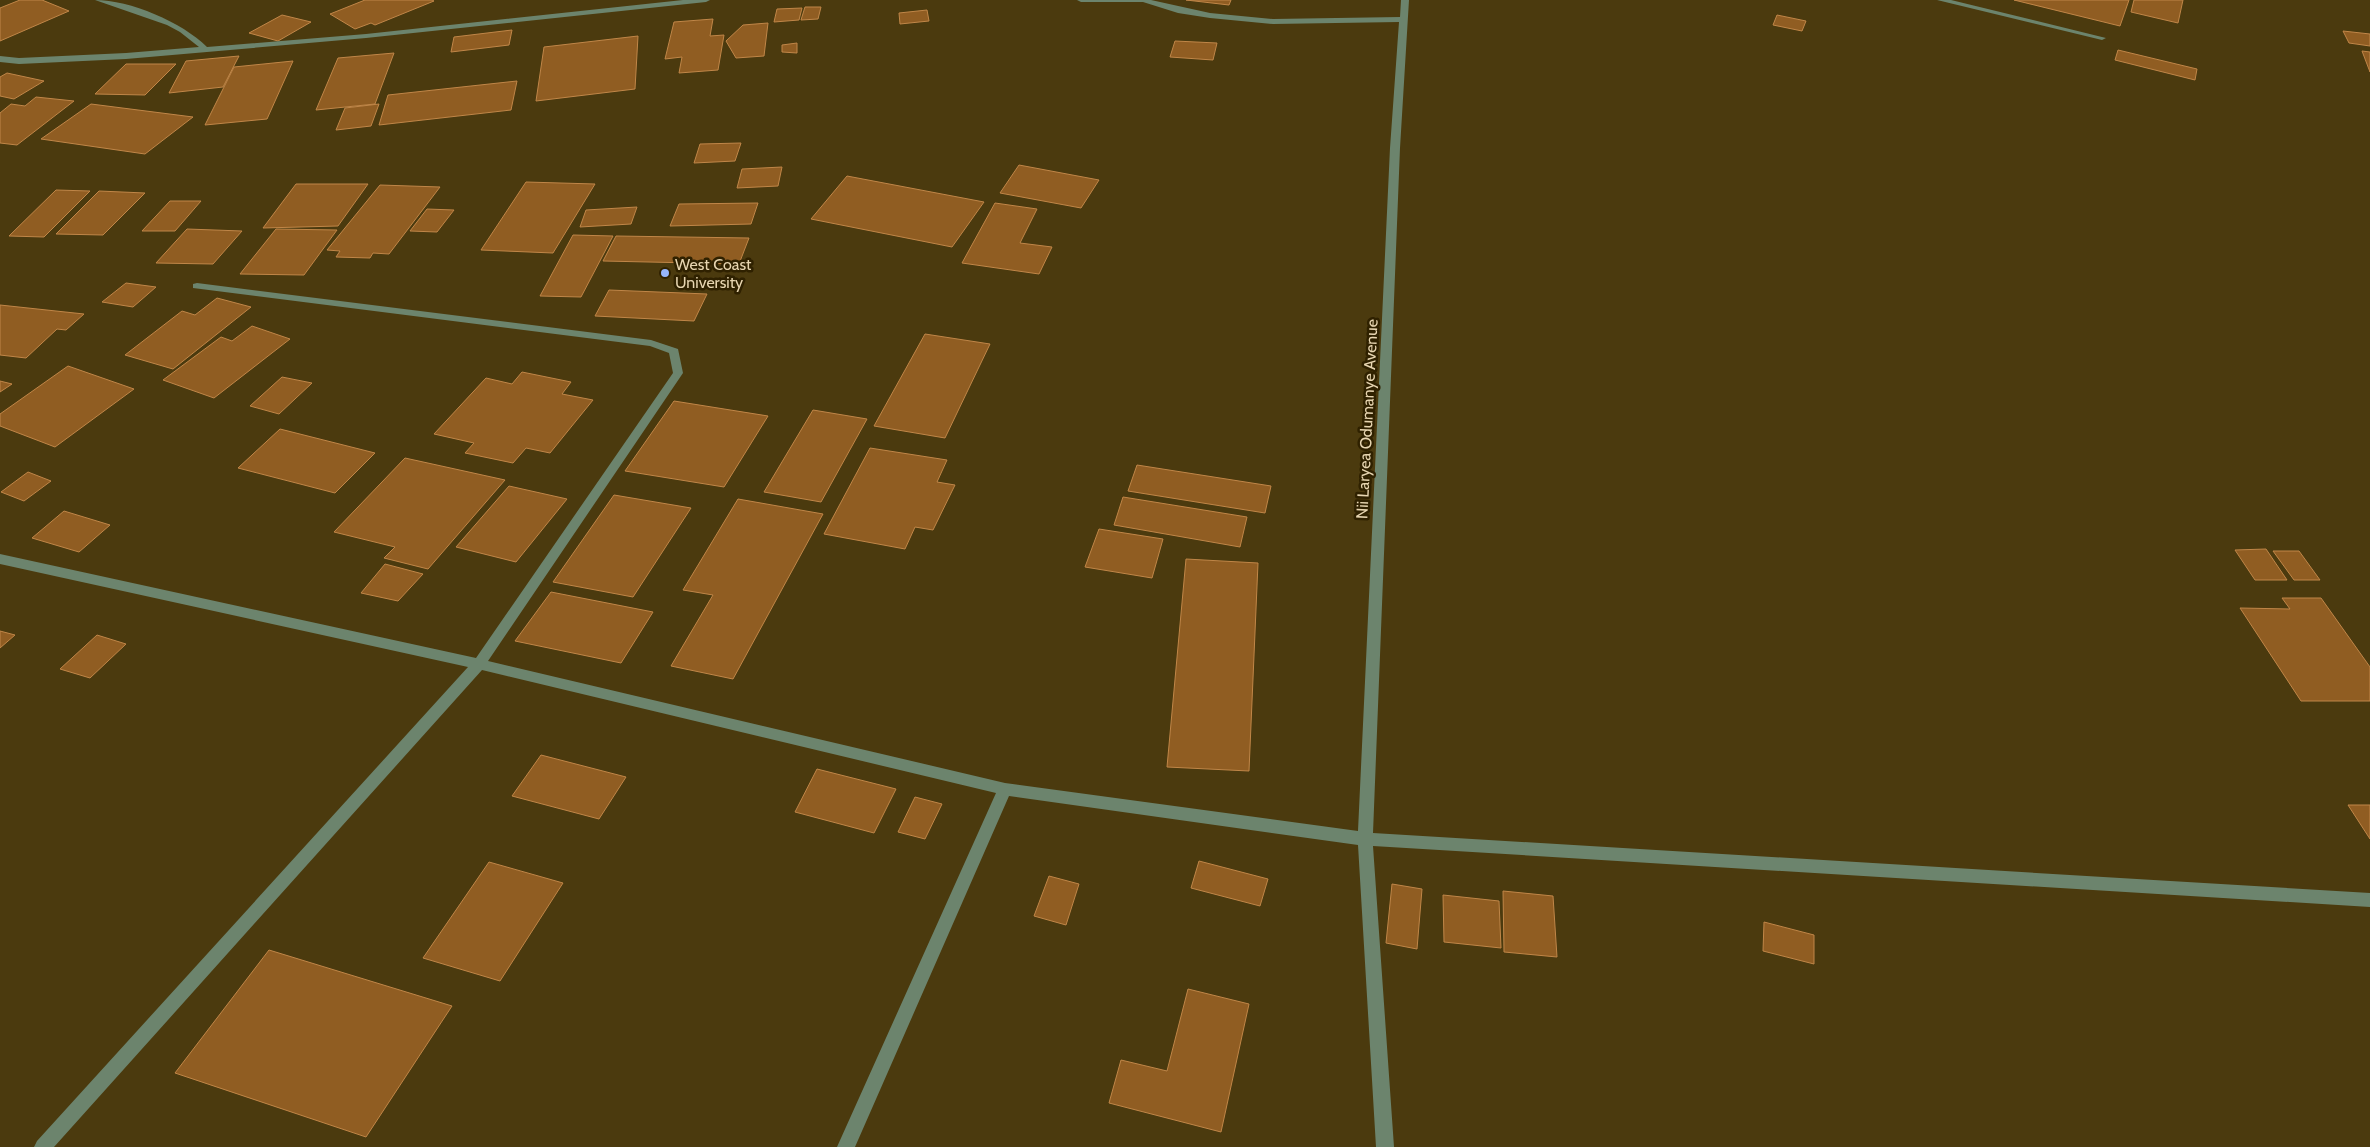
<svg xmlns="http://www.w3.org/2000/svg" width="2370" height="1147" viewBox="0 0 2370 1147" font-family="Cabin,sans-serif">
<rect width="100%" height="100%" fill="#4b3a0e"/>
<path fill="#905d22" stroke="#c08648" d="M 20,0 L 42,0 L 69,11 L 0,41 L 0,8 Z
M 365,0 L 432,0 L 434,1 L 375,25 L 371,23 L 355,29 L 330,14 Z
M 1186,0 L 1231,0 L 1229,5 Z
M 2014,0 L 2129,0 L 2120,26 Z
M 2134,0 L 2183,0 L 2178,23 L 2131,12 Z
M 805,7 L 821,7 L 818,19 L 801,20 Z
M 802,8 L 799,20 L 774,22 L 777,9 Z
M 927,10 L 929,21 L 900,24 L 899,13 Z
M 282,15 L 311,22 L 278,41 L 249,33 Z
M 1777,15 L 1806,21 L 1802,31 L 1773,25 Z
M 713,19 L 710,36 L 724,35 L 718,70 L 679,73 L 682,57 L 665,59 L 674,22 Z
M 768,23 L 764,56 L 736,58 L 726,41 L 743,25 Z
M 512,30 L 509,45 L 451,52 L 454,37 Z
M 2343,31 L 2370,34 L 2370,46 L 2349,43 Z
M 638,36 L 635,89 L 536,101 L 544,47 Z
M 1175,41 L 1217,43 L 1213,60 L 1170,57 Z
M 797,43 L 797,53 L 782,52 L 782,45 Z
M 2118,50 L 2197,69 L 2195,80 L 2115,60 Z
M 2362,51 L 2370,52 L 2370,72 Z
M 394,53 L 375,104 L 316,110 L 338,58 Z
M 239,56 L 223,87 L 169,93 L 186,61 Z
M 293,61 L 267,119 L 205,125 L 234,67 Z
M 126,64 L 176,64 L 145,95 L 95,94 Z
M 7,73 L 44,81 L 14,99 L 0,96 L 0,77 Z
M 517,81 L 511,110 L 379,125 L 388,95 Z
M 36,97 L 74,101 L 17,145 L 0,143 L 0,113 L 11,104 L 25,106 Z
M 91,104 L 193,117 L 145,154 L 41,139 Z
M 379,104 L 371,126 L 336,130 L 345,108 Z
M 741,143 L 735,161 L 694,163 L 700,144 Z
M 1019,165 L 1099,180 L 1081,208 L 1000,193 Z
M 782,167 L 778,186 L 737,188 L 742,169 Z
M 847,176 L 984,202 L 952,247 L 811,219 Z
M 526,182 L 595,184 L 553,253 L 481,250 Z
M 296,184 L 368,184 L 338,226 L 263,228 Z
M 380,185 L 440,187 L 389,254 L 373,253 L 370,258 L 336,257 L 340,251 L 327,250 Z
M 56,190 L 90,191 L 44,237 L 9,236 Z
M 99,191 L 145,193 L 103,235 L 56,234 Z
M 170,201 L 201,201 L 175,231 L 142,231 Z
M 758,203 L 751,224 L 670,226 L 679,204 Z
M 995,203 L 1037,209 L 1020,243 L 1052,247 L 1039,274 L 962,263 Z
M 637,207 L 631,224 L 580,227 L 586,210 Z
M 427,209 L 454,210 L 437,232 L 410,231 Z
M 187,229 L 242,231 L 213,264 L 156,263 Z
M 276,229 L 337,230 L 304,275 L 240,274 Z
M 573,235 L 613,236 L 581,297 L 540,296 Z
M 616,236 L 749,238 L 739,264 L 603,261 Z
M 126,283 L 156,287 L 133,307 L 102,302 Z
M 609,290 L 707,294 L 694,321 L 595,316 Z
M 217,298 L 251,307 L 173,369 L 125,355 L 182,311 L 195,315 Z
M 0,305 L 84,314 L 66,330 L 57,329 L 26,358 L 0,355 Z
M 252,326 L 290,339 L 214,398 L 163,380 L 221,337 L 232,341 Z
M 925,334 L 990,344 L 945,438 L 874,426 Z
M 68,366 L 134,389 L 55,447 L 0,426 L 0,414 Z
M 522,372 L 571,382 L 562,394 L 593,400 L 550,453 L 526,448 L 513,463 L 465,453 L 474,443 L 434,434 L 486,378 L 512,384 Z
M 282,377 L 312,383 L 279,414 L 250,406 Z
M 0,381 L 12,384 L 0,392 Z
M 674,401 L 768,416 L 724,487 L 625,471 Z
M 813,410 L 867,419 L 821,502 L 764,492 Z
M 280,429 L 375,453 L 335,493 L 238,468 Z
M 870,448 L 947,460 L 937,482 L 955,485 L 933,530 L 915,527 L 905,549 L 824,534 Z
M 405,458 L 505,480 L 428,569 L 384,558 L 395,547 L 334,532 Z
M 1137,465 L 1271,486 L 1265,513 L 1128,491 Z
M 28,472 L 51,481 L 24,501 L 1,492 Z
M 509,486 L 567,499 L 516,562 L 456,547 Z
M 614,495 L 691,508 L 633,597 L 553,582 Z
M 1123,497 L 1247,517 L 1240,547 L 1114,525 Z
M 738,499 L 823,514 L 733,679 L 671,666 L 713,595 L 683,590 Z
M 64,511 L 110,525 L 79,552 L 32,538 Z
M 1099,529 L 1163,539 L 1152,578 L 1085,567 Z
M 2266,549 L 2287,580 L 2255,580 L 2235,550 Z
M 2273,551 L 2299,551 L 2320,580 L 2294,580 Z
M 1186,559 L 1258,563 L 1249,771 L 1167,767 Z
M 385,564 L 423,574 L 398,601 L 361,593 Z
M 551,592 L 653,612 L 621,663 L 515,641 Z
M 2282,598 L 2321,598 L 2370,667 L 2370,701 L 2301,701 L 2240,608 L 2290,609 Z
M 0,631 L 15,635 L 0,648 Z
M 97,635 L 126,644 L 90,678 L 60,669 Z
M 541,755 L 626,777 L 599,819 L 512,796 Z
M 817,769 L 896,789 L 874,833 L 795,812 Z
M 915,797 L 942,804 L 925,839 L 898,832 Z
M 2348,805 L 2370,805 L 2370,839 Z
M 1199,861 L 1268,879 L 1260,906 L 1191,888 Z
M 489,862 L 563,883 L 500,981 L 423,958 Z
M 1049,876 L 1079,884 L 1066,925 L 1034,916 Z
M 1392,884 L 1422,889 L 1417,949 L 1386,943 Z
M 1503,891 L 1553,896 L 1557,957 L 1504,952 Z
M 1443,895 L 1499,901 L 1501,948 L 1444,942 Z
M 1764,922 L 1814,935 L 1814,964 L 1763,951 Z
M 269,950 L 452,1006 L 366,1137 L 175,1073 Z
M 1188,989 L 1249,1004 L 1221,1132 L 1109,1103 L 1121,1060 L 1167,1071 Z"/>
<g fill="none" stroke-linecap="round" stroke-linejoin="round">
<path fill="#6c846d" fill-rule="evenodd" d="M 95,0 C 130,0 182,22 207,47 L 366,34 L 683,0 L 710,0 L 706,2 L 366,38 L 126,59 L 19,64 L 0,62 L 0,56 L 19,58 L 126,53 L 199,47 L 180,32 L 167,25 Z
M 1077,0 L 1151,0 L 1210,13 L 1273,19 L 1400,17 L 1401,0 L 1409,0 L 1400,148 L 1373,833 L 2370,893 L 2370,907 L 1373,846 L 1394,1147 L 1376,1147 L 1358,845 L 1009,796 L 855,1147 L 837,1147 L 996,793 L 482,670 L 54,1147 L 34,1147 L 37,1141 L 468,667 L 0,564 L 0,554 L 476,658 L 673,373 L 669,353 L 650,346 L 193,288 L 193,284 L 197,283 L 651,340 L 678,349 L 683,373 L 488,661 L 1005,783 L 1358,831 L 1390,148 L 1399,22 L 1273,24 L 1210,18 L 1178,13 L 1143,2 L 1081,2 Z
M 1937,0 L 1951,0 L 2106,38 L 2102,40 Z"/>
</g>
<circle fill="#97b6fd" stroke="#2f2100" stroke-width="2" cx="665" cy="273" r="5"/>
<g text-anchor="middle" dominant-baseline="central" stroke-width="5" stroke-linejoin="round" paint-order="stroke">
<g font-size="16" fill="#e7d5b0" stroke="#2f2100" text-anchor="start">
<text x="675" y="264">West Coast<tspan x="675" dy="18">University</tspan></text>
</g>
<g font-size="16" fill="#e7d5b0" stroke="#2f2100">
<text transform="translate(1367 419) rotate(-87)">Nii Laryea Odumanye Avenue</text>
</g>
</g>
</svg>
